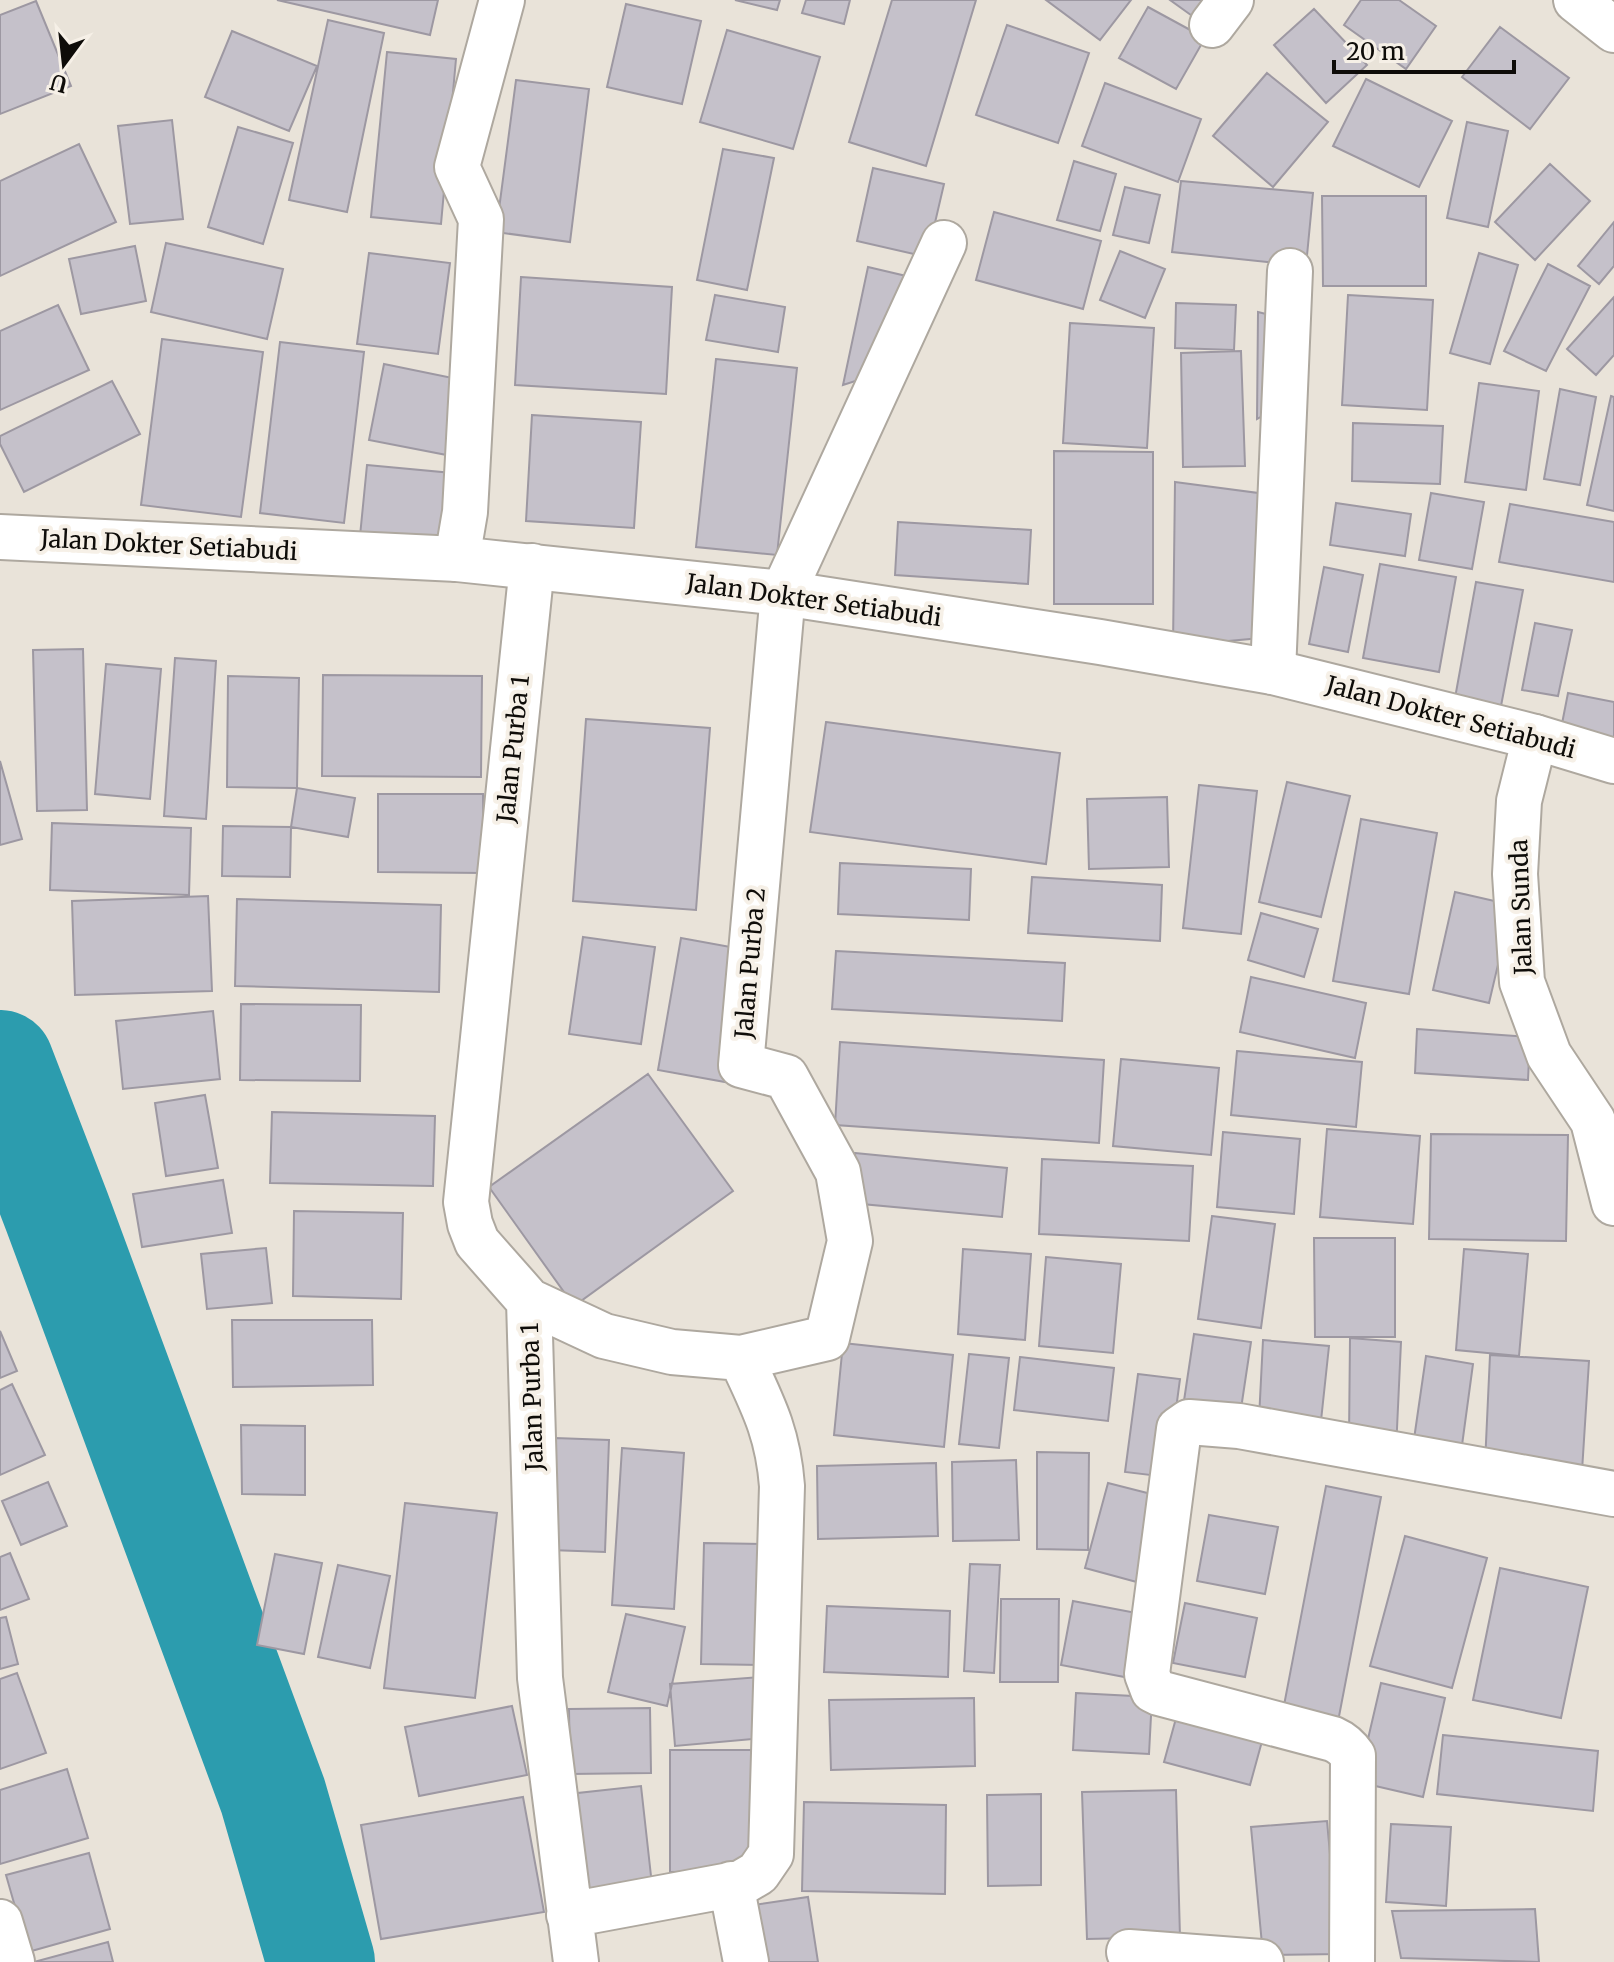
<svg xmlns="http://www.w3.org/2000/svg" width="1614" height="1962" viewBox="0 0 1614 1962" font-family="Merriweather,serif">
<rect width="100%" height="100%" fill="#e9e3d9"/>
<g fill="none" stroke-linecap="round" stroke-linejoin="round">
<path stroke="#2c9cae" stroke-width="108" d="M 0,1064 L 57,1212 L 273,1796 L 321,1962"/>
</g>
<path fill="#c5c1ca" stroke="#9d98a2" stroke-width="2" d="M 277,0 L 438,0 L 430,35 Z
M 735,0 L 780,0 L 777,10 Z
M 806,0 L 850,0 L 844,24 L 802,13 Z
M 892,0 L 976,0 L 926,166 L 849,142 Z
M 1046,0 L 1131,0 L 1100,40 Z
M 1170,0 L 1209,0 L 1195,18 Z
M 1361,0 L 1399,0 L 1436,26 L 1406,69 L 1344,25 Z
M 36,1 L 71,86 L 0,114 L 0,15 Z
M 626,4 L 701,21 L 682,104 L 607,87 Z
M 1148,7 L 1205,38 L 1176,89 L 1119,58 Z
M 1314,9 L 1367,65 L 1326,103 L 1274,45 Z
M 328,20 L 384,33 L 347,212 L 289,200 Z
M 1007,25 L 1089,53 L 1058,143 L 976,115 Z
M 1500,27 L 1569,78 L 1530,129 L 1462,77 Z
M 727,30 L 820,57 L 793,149 L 700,122 Z
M 232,31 L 317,66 L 289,131 L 205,97 Z
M 387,52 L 456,59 L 441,224 L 371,217 Z
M 1267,73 L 1328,122 L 1273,187 L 1213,136 Z
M 1366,79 L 1452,121 L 1419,187 L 1333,146 Z
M 516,80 L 589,89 L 570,242 L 496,232 Z
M 1105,83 L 1201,119 L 1178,182 L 1082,146 Z
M 172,120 L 183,219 L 130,224 L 118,126 Z
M 1467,122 L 1508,131 L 1488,227 L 1447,218 Z
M 238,127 L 293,143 L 263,244 L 208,227 Z
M 79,144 L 116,222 L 0,276 L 0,181 Z
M 723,149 L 774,158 L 747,290 L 697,280 Z
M 1074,161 L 1116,174 L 1100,231 L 1057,220 Z
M 1550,164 L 1590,201 L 1535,260 L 1495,222 Z
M 873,168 L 944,184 L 927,257 L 857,241 Z
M 1181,181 L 1313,193 L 1306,266 L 1172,252 Z
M 1125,187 L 1160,195 L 1149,243 L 1113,235 Z
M 1322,196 L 1426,196 L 1426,286 L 1323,286 Z
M 994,212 L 1101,241 L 1083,309 L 976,280 Z
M 1614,222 L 1614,266 L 1599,284 L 1578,266 Z
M 166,243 L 283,269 L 267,339 L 151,312 Z
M 135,246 L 146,301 L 81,314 L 69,259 Z
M 1120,251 L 1165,269 L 1145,318 L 1100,300 Z
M 369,253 L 450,263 L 438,354 L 357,344 Z
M 1479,253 L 1518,265 L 1490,364 L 1450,353 Z
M 1548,264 L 1590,286 L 1546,371 L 1504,351 Z
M 868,267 L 919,279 L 871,376 L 843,385 Z
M 521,277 L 672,287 L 666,394 L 515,385 Z
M 715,295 L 785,307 L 778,352 L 706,340 Z
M 1348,295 L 1433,300 L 1427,410 L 1342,405 Z
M 1614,297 L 1614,355 L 1596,375 L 1567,349 Z
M 1176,303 L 1236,305 L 1234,350 L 1175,348 Z
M 58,305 L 89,370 L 0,410 L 0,331 Z
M 1258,312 L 1278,317 L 1276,408 L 1257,419 Z
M 1070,323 L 1154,328 L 1147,448 L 1063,443 Z
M 162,339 L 263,352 L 241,517 L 141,505 Z
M 280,342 L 364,352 L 344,523 L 260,513 Z
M 1241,351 L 1245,466 L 1183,467 L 1181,353 Z
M 716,359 L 797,368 L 777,555 L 696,547 Z
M 384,364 L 472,382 L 457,457 L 369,440 Z
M 112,381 L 140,434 L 24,492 L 0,444 L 0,436 Z
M 1479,383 L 1539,391 L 1526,490 L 1465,482 Z
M 1560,389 L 1596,397 L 1580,485 L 1544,479 Z
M 1611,396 L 1614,397 L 1614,511 L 1587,505 Z
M 532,415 L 641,422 L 634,528 L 526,521 Z
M 1353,423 L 1443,426 L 1440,484 L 1352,481 Z
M 1054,451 L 1153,452 L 1153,604 L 1054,604 Z
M 367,465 L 452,473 L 445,545 L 360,536 Z
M 1175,482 L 1258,493 L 1261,638 L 1173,646 Z
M 1431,493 L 1484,502 L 1472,569 L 1419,560 Z
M 1336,503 L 1411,514 L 1405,556 L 1330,545 Z
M 1510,504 L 1614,522 L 1614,582 L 1499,562 Z
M 898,522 L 1031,530 L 1028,584 L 895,575 Z
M 1380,564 L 1456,577 L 1439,672 L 1363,658 Z
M 1324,567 L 1363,575 L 1348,652 L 1309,644 Z
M 1476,582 L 1523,590 L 1501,706 L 1455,698 Z
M 1535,623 L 1572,630 L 1558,696 L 1522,690 Z
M 83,649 L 87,810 L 37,811 L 33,650 Z
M 175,658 L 216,661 L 206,819 L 164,816 Z
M 106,664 L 161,669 L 150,799 L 95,794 Z
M 323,675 L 482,676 L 481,777 L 322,776 Z
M 228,676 L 299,678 L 297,788 L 227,787 Z
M 1568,693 L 1614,702 L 1614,749 L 1559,739 Z
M 586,719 L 710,728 L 696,910 L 573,901 Z
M 826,722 L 1060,753 L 1046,864 L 810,832 Z
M 0,761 L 22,839 L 0,845 Z
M 1287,782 L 1350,796 L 1321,917 L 1259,902 Z
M 1199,785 L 1257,791 L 1241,934 L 1183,928 Z
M 297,788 L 355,798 L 348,837 L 291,827 Z
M 378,794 L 483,794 L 484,873 L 378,872 Z
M 1167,797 L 1169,867 L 1089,869 L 1087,799 Z
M 1361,819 L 1437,833 L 1409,994 L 1333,981 Z
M 52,823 L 191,828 L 189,895 L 50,890 Z
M 223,826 L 291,827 L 290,877 L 222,876 Z
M 840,863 L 971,869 L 969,920 L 838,914 Z
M 1032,877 L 1162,885 L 1160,941 L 1028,933 Z
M 1455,892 L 1512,905 L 1489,1003 L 1433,990 Z
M 208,896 L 212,991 L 75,995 L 72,901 Z
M 237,899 L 441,905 L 439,992 L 235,986 Z
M 1261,913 L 1318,929 L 1304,977 L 1248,960 Z
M 583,937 L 655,947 L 641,1044 L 569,1034 Z
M 681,938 L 747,950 L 725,1082 L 658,1070 Z
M 836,951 L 1065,963 L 1062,1021 L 832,1009 Z
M 1251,977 L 1366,1003 L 1355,1058 L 1240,1032 Z
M 241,1004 L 361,1005 L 360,1081 L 240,1080 Z
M 213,1011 L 220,1079 L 123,1089 L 116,1021 Z
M 1417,1029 L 1530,1037 L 1528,1080 L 1415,1073 Z
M 840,1042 L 1104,1060 L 1099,1143 L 835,1125 Z
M 1237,1051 L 1362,1062 L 1356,1127 L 1231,1115 Z
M 1121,1059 L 1219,1068 L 1211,1155 L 1113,1146 Z
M 648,1074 L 733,1191 L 574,1306 L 489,1187 Z
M 205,1095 L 218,1168 L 166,1176 L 155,1103 Z
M 272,1112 L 435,1116 L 433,1186 L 270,1183 Z
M 1327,1129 L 1420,1136 L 1413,1224 L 1320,1217 Z
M 1223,1132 L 1300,1139 L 1294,1214 L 1217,1207 Z
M 1431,1134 L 1568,1135 L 1566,1241 L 1429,1239 Z
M 855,1153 L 1007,1168 L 1002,1217 L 851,1203 Z
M 1042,1159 L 1193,1166 L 1189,1241 L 1039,1234 Z
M 223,1180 L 232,1233 L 142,1247 L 133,1194 Z
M 294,1211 L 403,1213 L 401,1299 L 293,1296 Z
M 1212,1216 L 1275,1224 L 1261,1328 L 1198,1319 Z
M 1314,1238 L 1395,1238 L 1395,1337 L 1315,1337 Z
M 266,1248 L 272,1303 L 207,1309 L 201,1254 Z
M 963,1249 L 1031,1254 L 1025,1340 L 958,1334 Z
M 1464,1249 L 1528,1254 L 1519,1356 L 1456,1350 Z
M 1046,1257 L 1121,1264 L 1113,1353 L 1039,1346 Z
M 232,1320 L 372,1320 L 373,1385 L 233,1387 Z
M 0,1331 L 17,1371 L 0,1378 Z
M 1194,1334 L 1251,1342 L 1239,1422 L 1182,1414 Z
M 1350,1338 L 1401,1342 L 1396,1450 L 1349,1439 Z
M 1263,1340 L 1329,1346 L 1320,1430 L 1259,1419 Z
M 843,1343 L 953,1355 L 944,1447 L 834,1435 Z
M 969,1354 L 1009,1358 L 999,1448 L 959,1444 Z
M 1490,1355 L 1589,1361 L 1582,1471 L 1485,1464 Z
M 1426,1356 L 1473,1364 L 1460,1460 L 1412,1453 Z
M 1020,1357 L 1114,1368 L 1108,1421 L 1014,1410 Z
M 1138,1374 L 1180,1379 L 1167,1477 L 1125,1472 Z
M 12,1384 L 45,1455 L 0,1475 L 0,1390 Z
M 241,1425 L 305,1426 L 305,1495 L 242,1494 Z
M 555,1438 L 609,1440 L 605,1552 L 550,1550 Z
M 622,1448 L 684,1453 L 674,1609 L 612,1605 Z
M 1037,1452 L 1089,1453 L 1088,1550 L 1037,1549 Z
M 1016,1460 L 1019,1540 L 953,1541 L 952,1462 Z
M 936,1463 L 938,1536 L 818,1539 L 817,1466 Z
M 48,1482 L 67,1526 L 21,1545 L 2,1501 Z
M 1108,1483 L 1167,1498 L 1144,1584 L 1085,1568 Z
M 1326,1486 L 1381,1497 L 1336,1732 L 1281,1721 Z
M 405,1503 L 497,1513 L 475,1698 L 384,1688 Z
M 1209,1515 L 1278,1527 L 1265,1594 L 1197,1581 Z
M 1405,1536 L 1487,1558 L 1452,1688 L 1370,1666 Z
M 704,1543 L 763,1544 L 761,1665 L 701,1664 Z
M 10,1553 L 29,1599 L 0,1610 L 0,1557 Z
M 275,1554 L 322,1563 L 304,1654 L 257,1645 Z
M 970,1564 L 1000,1565 L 994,1673 L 964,1671 Z
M 338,1565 L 390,1576 L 370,1668 L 318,1657 Z
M 1500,1568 L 1588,1587 L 1561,1718 L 1473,1700 Z
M 1001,1599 L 1059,1599 L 1058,1682 L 1000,1682 Z
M 1073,1601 L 1147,1615 L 1135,1679 L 1061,1665 Z
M 1185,1603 L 1257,1618 L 1245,1677 L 1173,1663 Z
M 827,1606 L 950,1611 L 948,1677 L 824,1672 Z
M 626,1614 L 685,1627 L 667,1706 L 608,1692 Z
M 6,1617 L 18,1664 L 0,1669 L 0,1618 Z
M 17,1673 L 46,1753 L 0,1769 L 0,1679 Z
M 760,1677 L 764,1738 L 675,1746 L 670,1684 Z
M 1381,1683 L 1445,1698 L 1423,1797 L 1358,1782 Z
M 1076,1693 L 1152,1697 L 1149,1754 L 1073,1750 Z
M 974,1698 L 975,1766 L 831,1770 L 829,1700 Z
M 512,1706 L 527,1775 L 419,1796 L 405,1727 Z
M 650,1708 L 651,1773 L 570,1774 L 569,1709 Z
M 1178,1711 L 1264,1734 L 1250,1785 L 1164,1762 Z
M 1443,1735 L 1598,1751 L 1593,1811 L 1437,1794 Z
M 670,1750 L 751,1750 L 751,1871 L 670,1872 Z
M 67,1769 L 88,1838 L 0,1864 L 0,1790 Z
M 641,1786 L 652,1885 L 580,1892 L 569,1794 Z
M 1176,1790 L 1180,1937 L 1087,1939 L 1082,1792 Z
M 1041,1794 L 1041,1885 L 988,1886 L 987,1795 Z
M 523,1797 L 544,1912 L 381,1939 L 361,1825 Z
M 804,1802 L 946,1805 L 945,1894 L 802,1891 Z
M 1327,1821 L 1339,1954 L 1263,1955 L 1251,1827 Z
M 1391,1824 L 1451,1827 L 1446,1906 L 1386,1902 Z
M 89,1853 L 110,1929 L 28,1952 L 6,1875 Z
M 808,1897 L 818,1962 L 762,1962 L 753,1905 Z
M 1535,1909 L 1539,1962 L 1401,1958 L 1392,1911 Z
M 108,1942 L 113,1962 L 34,1962 Z"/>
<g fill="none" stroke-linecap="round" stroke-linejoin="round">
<defs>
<path id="minor" d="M 1576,0 L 1614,30
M 1212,25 L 1231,0
M 457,559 L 465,512 L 481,219 L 457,167 L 502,0
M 532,566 L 466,1202 L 470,1224 L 477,1242 L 529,1301 L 540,1678 L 576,1962
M 1273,672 L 1290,271
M 1535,737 L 1519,801 L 1515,874 L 1522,982 L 1549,1055 L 1593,1121 L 1614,1203
M 529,1301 L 604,1336 L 672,1352 L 741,1358 L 827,1338 L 850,1241 L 838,1172 L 786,1077 L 741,1065 L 783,593 L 944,243
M 731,1884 L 746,1962
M 569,1915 L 741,1883 L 758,1873 L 771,1854 L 782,1486 C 778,1433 763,1405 741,1358
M 0,1922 L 12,1962
M 1129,1952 L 1261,1962
M 1352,1962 L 1353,1756 C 1347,1747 1342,1743 1333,1739 L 1159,1693 L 1153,1690 L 1147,1674 L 1179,1429 L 1189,1422 L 1239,1426 L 1614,1494"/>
<path id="tertiary" d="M 0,537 L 457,559 L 783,593 L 1100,642 L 1273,672 L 1535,737 L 1614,761"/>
</defs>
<use href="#minor" stroke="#aea89f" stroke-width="48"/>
<use href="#tertiary" stroke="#aea89f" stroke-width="48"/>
<use href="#minor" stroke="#fff" stroke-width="44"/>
<use href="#tertiary" stroke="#fff" stroke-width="44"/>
</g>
<g text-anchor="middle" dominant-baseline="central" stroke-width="8" stroke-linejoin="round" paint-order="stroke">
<g font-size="24" fill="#0e0c09" stroke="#f6f0e7">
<text transform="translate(169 545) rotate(3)">Jalan Dokter Setiabudi</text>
<text transform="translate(814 600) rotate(8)">Jalan Dokter Setiabudi</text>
<text transform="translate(1451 717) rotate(15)">Jalan Dokter Setiabudi</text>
<text transform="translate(513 749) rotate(-84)">Jalan Purba 1</text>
<text transform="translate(1521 907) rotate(-92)">Jalan Sunda</text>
<text transform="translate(750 963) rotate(-85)">Jalan Purba 2</text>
<text transform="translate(532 1397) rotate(-92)">Jalan Purba 1</text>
</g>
</g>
<g transform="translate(64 64) rotate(195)" stroke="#f6f0e7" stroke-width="6" paint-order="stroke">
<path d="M0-6L14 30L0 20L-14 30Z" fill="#0e0c09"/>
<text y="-12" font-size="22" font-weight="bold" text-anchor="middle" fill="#0e0c09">U</text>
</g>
<path d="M1334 60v12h180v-12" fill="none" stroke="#0e0c09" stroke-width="4"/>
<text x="1346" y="60" font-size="24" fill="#0e0c09" stroke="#f6f0e7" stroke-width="6" paint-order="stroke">20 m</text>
</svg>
